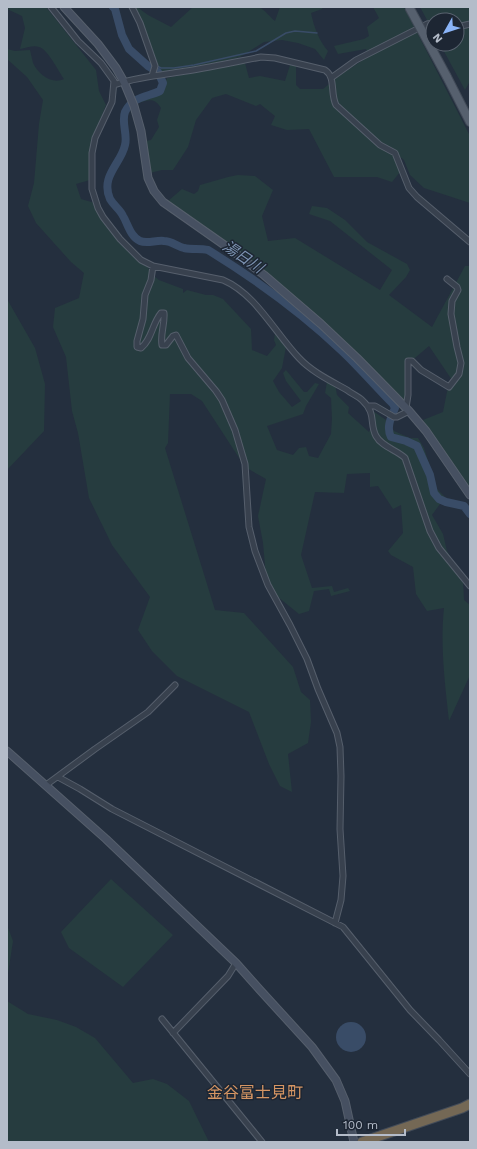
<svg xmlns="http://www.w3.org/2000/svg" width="477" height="1149" viewBox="0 0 477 1149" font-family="'Work Sans','Noto Sans JP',sans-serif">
<rect width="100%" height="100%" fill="#242f3e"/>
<path fill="#263c3f" d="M 7,7 L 46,7 L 96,70 L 99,91 L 106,105 L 97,128 L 90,180 L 76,184 L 81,199 L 95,203 L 116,237 L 144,262 L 154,276 L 159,280 L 183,289 L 183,293 L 187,290 L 206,295 L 213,295 L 223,299 L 251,329 L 252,350 L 267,356 L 276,345 L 274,340 L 275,333 L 286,347 L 282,368 L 273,381 L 279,392 L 292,407 L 301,401 L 286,381 L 283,373 L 286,370 L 304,392 L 307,392 L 315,383 L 319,384 L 306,406 L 303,414 L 267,426 L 277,450 L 293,455 L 299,448 L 306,447 L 309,456 L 318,458 L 331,434 L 332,419 L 331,398 L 325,393 L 327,382 L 335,384 L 337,395 L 349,407 L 348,413 L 369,432 L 375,419 L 373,411 L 386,420 L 394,431 L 410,438 L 418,438 L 424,448 L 437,489 L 445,497 L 432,515 L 443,534 L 447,551 L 463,581 L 464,600 L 470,605 L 470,675 L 449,721 C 445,684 440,645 444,608 L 427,611 L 416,594 L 413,567 L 391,555 L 388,551 L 403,533 L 401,505 L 393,509 L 378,486 L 370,487 L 370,473 L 347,474 L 344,493 L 315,492 L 301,555 L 312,588 L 332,586 L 334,592 L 348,588 L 350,591 L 331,596 L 329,589 L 314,591 L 309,611 L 299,614 L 278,597 L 266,577 L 263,543 L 258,516 L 266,479 L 245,467 L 202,401 L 191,394 L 170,394 L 168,443 L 165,448 L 215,610 L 244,613 L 293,667 L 301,692 L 310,700 L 311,722 L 308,743 L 288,754 L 292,792 L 280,786 L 269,764 L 249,712 L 177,676 L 152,651 L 138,630 L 150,597 L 112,545 L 89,498 L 78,433 L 72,411 L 66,357 L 53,327 L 55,308 L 79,298 L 84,273 L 71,262 L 36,223 L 28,206 L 34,183 L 39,124 L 43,100 L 27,77 L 7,59 L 7,49 L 15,51 L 30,50 C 31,54 32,59 33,63 C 38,74 52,85 64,79 C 59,72 47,48 39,47 C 34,45 26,48 20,49 L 25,28 L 22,16 L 7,9 Z
M 133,7 L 137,7 L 148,15 L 171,27 L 193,7 L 259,7 C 266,11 269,16 275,21 L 280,7 L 323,7 L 322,9 L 311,13 C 314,27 319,41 328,51 L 324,60 L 315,49 L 298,43 L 282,40 L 264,42 L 240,57 L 184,72 L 162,71 L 153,59 Z
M 373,7 L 404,7 L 470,136 L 470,203 L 424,188 L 410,175 L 404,160 L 399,156 L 400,172 L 392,182 L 377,177 L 334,177 L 309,129 L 287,130 L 271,125 L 275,116 L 260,104 L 256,106 L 226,94 L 212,98 L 196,120 L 188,147 L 173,170 L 162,170 L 150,173 L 146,141 L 151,140 L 159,127 L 157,120 L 161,108 C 154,97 150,100 138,103 L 141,100 L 162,91 L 167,78 L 227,66 L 245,63 L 249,78 L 260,76 L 285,81 L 290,65 L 296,66 L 296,85 L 300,89 L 323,89 L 339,76 L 369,56 L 366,49 L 338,54 L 334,46 L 364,39 L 369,36 L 367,27 L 379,18 Z
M 420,7 L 470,7 L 470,81 L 465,90 L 440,44 L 457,44 L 457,20 L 433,20 L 433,31 Z
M 238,175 L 255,176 L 273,190 L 262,216 L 268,241 L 295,238 L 380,290 L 392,270 L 330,221 L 309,214 L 312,206 L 327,208 L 345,220 L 367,242 L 407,264 L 410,270 L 406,277 L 389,295 L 432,327 L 465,266 L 470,266 L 470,489 L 423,420 L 443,412 L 448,387 L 452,380 L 429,346 L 409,363 L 405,402 L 332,331 L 168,201 L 182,189 L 194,194 L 198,191 L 200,185 L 228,177 Z
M 7,299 L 35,348 L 45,384 L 44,431 L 7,470 Z
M 111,879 L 173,935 L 123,987 L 69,948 L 61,932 Z
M 7,925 L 13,941 L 7,980 Z
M 7,1001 L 28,1014 L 57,1020 L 76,1027 L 95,1038 L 133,1083 L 153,1079 L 167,1084 L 189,1101 L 209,1142 L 7,1142 Z"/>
<path fill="#394c67" d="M336 1037a15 15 0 1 1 30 0a15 15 0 1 1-30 0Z"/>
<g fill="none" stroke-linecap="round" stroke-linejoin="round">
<path stroke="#394c67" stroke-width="1.5" d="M 148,66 L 150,63 L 152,63
M 157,66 L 161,68 L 174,68 L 194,65 L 256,51 L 286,33 L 295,31 L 317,33"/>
<path stroke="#394c67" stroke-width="8" d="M 113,7 L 115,9 L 122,35 L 129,49 L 148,66 L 158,72 L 163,83 L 160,91 C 147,97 132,97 125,112 C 121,122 128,135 125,145 C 121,164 100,176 110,199 C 114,206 120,209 123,216 C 128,224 130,236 140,241 C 147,244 156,240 164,241 C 171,241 177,246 184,248 C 192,250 200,248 208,250 C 255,279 301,312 342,351 C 360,368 376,387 393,404 L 395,408 C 391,418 386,427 391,437 L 406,441 L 417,446 L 430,475 L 434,493 L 439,499 L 446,502 L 464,506 L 470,514"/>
<defs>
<path id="street" d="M 51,7 L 78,41 L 101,63 L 114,81 L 112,102 L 95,138 L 92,153 L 92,189 L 98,208 L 103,217 L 120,239 L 141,260 L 153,266 L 223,280 C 256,294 275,333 299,358 C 312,372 331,381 347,390 C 352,394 358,396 362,400 C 377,414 369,423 376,436 C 382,447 397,450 405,458 L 430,531 L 439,548 L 470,586
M 132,7 L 140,23 L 155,66 L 152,76
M 457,27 L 470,24
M 331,78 L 356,60 L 427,24 L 433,23
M 114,85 C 135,77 157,76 180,72 C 207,68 234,62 261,57 L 275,58 L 325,70 C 336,77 330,93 336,105 L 380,145 L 395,153 L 409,188 L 417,197 L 470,242
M 153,266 L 151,280 L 145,295 L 143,319 L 137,341 L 137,347 L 141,348 C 152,339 152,324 161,313 L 164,313 C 165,324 160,334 162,345 L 166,345 L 173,336 L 176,335 L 188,358 L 216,391 L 222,400 L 235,430 L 245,464 L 249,527 L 255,551 L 268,585 L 290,625 L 307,659 L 318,689 L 337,733 L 340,747 L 341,776 L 340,829 L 343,876 L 341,900 L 335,923
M 368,406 L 375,406 L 394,417 L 397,417 L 409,411
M 406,408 L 408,395 L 408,361 L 412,361 L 421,370 L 449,387 L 459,374 L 461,363 L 457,347 L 451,314 L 452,301 L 458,290 L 457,287 L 447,279
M 58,777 L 80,789 L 112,809 L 343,927 L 410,1010 L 439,1040 L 470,1074
M 46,785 L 95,749 L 148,712 L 175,685
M 162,1019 L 262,1142
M 173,1033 L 228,976 L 236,963"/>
<path id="secondary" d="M 64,7 L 98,44 L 116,68 L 124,82 L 134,106 L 141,131 L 148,178 L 154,191 L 163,202 L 230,249 L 264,275 L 321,324 L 357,358 L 409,411 L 426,431 L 470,495
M 7,751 L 106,839 L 236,963 L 260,990 L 312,1047 L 336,1080 L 345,1101 L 354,1142"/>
<path id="primary" d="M 447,77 L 470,122"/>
<path id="highway" d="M 362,1142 L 462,1108 L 470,1104"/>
</defs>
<use href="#street" stroke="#565f6c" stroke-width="7"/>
<use href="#secondary" stroke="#565f6c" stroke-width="9"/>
<use href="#primary" stroke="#414a57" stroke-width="10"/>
<use href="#highway" stroke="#434c59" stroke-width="11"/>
<use href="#street" stroke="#38414e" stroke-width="5"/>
<use href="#secondary" stroke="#465061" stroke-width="7"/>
<use href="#primary" stroke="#56606e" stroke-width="8"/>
<use href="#highway" stroke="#746855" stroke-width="9"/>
<defs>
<path id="primary-bridge" d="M 409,7 L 447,77"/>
</defs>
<use href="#primary-bridge" stroke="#414a57" stroke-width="10" stroke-linecap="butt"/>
<use href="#primary-bridge" stroke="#56606e" stroke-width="8"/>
</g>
<g text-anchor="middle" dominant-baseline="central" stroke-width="3" stroke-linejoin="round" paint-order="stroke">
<g font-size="15" font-style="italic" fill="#7c92b1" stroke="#1d2633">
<text transform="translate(243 257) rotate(34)">湯日川</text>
</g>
<g font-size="16" fill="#d59563" stroke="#1d2633">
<text x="255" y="1092">金谷富士見町</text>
</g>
</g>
<rect width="477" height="1149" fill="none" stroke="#b4bcc9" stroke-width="16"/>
<g transform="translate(445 32) rotate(231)"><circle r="19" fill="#1d2633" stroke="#59626f"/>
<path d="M0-3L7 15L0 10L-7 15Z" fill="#8ab4f8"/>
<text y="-6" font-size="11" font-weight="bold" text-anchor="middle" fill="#b4bcc9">N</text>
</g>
<path d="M337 1129v6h68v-6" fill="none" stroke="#b4bcc9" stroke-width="2"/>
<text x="343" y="1129" font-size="12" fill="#b4bcc9" stroke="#1d2633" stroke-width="3" paint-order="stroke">100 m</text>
</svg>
